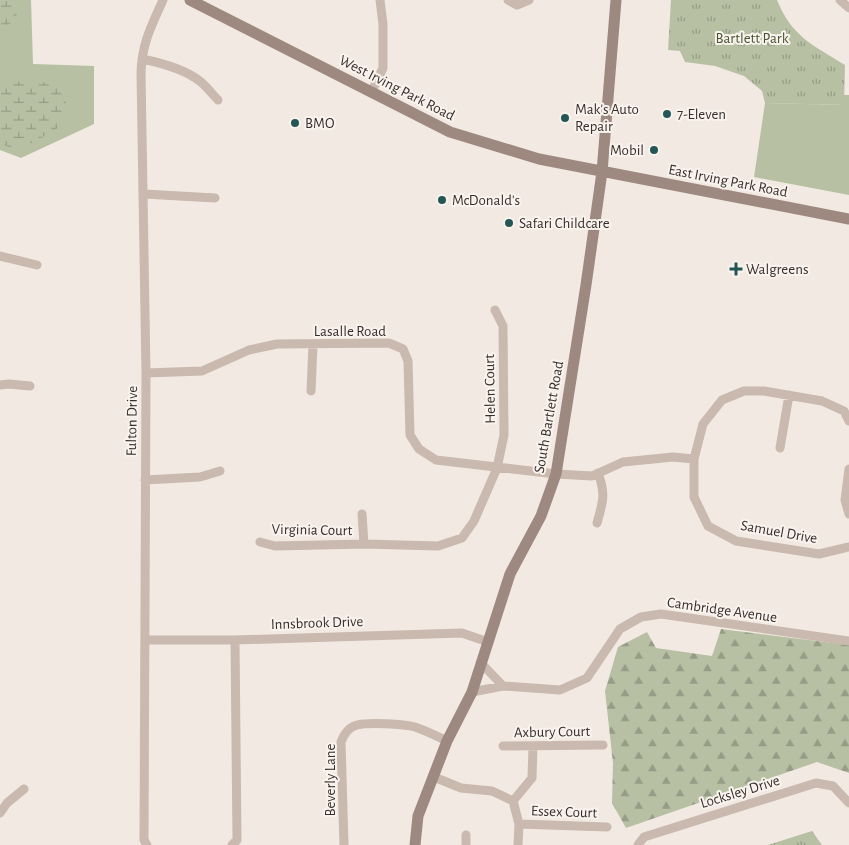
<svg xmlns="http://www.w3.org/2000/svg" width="849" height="845" viewBox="0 0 849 845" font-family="'Alegreya Sans',sans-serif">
<defs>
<pattern id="forest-firs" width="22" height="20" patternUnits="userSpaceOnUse" patternTransform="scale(1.25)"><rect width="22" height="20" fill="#b7c0a3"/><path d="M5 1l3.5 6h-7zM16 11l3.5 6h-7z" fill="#969c85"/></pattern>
<pattern id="wetland-marsh" width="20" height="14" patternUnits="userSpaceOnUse" patternTransform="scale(1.25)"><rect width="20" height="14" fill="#b7c0a3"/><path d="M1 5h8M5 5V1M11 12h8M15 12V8" fill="none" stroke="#969c85"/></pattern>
<pattern id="park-tufts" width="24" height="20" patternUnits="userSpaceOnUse" patternTransform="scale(1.25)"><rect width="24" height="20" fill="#b7c0a3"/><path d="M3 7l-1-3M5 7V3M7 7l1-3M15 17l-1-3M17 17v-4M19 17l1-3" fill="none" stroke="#969c85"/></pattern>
</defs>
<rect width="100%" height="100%" fill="#f2e9e2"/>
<path fill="#b7c0a3" d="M 0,0 L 31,0 L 33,64 L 94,66 L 94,124 L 21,158 L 0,150 Z
M 844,95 L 849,95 L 849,195 L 754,177 L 765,103 L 844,105 Z"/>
<path fill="url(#forest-firs)" d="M 721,629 L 849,645 L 849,773 L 817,762 L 626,828 L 612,803 L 613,763 L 605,691 L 618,647 L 647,632 L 656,648 L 712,656 Z"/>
<path fill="url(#wetland-marsh)" d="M 0,0 L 21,0 L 16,17 L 0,34 Z
M 0,78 L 20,82 L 40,81 L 59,88 L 67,105 L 61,126 L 34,142 L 15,149 L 0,144 Z"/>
<path fill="url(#park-tufts)" d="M 671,0 L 777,0 C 792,37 813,45 845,65 L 844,105 L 765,103 L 762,91 L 744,76 L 715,66 L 685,62 L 680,51 L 668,50 Z
M 812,831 L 822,845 L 768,845 Z"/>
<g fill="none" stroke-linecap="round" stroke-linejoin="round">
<path stroke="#c9b9ae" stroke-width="9" d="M 508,0 L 517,5 L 529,0
M 840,0 L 849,8
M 142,59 C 162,63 185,69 201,82 C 207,87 212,94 218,100
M 372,91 L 383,68 L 383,24 L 380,0
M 144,194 L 215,198
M 0,256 L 37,265
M 146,373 L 202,371 L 249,350 L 277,344 L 389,343 L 403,349 L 408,361 L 410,435 L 419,449 L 436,460 L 556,474 L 592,476 L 623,462 L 673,457 L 694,459 L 694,497 L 708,526 L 736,541 L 819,554 L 849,547
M 0,385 L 9,384 L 30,386
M 311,391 L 313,345
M 780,448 L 789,395
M 694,459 L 703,424 L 722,400 L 744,391 L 764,391 L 822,401 L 844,411 L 849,421
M 849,469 L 845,500 L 849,514
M 145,480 L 200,477 L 220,471
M 362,514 L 364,544
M 597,523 C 603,502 606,494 598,473
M 260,542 L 275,546 L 364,544 L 438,546 L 462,538 L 474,521 L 497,468 L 504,435 L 503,326 L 495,310
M 145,640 L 235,640 L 462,633 L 488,642
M 481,663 L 503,686
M 472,692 L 503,686 L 560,690 L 587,678 L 620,629 L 641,617 L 661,614 L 849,641
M 503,746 L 603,745
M 434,777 L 461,788 L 492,791 L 513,801 L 519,824 L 518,845
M 513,801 L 532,778 L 533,746
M 0,813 L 7,803 L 24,789
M 519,824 L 607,827
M 466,835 L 466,845
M 147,845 L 144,840 L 146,373 L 141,73 C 142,43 151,27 163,0
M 232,845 L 237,840 L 235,640
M 344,845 L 341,742 C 344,734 349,727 357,725 C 368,722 404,724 415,727 C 426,731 437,736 447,741
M 638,845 L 644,837 L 816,783 L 833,786 L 849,803"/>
<path stroke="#9d8980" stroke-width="11" d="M 190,0 L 450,132 L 539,159 L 849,219
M 415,845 L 418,816 L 447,741 L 472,692 L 510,574 L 541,516 L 556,474 L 586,285 L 602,172 L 616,0"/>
</g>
<g fill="#255656" stroke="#f9f3ee" stroke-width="2">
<circle cx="667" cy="114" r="5"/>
<circle cx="565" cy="118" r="5"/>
<circle cx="295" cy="123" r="5"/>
<circle cx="654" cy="150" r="5"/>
<circle cx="442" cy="200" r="5"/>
<circle cx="509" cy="223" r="5"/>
<path d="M733.5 261.5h5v5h5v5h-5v5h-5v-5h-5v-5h5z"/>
</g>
<g text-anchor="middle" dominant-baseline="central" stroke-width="4" stroke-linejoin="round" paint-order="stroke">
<g font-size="15" fill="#4a5432" stroke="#f9f3ee">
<text x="752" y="38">Bartlett Park</text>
</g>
<g font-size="15" fill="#382f2c" stroke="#f9f3ee">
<text transform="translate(397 88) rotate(27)">West Irving Park Road</text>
<text transform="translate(728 181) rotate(11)">East Irving Park Road</text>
<text x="350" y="331">Lasalle Road</text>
<text transform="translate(490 389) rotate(-91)">Helen Court</text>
<text transform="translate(549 417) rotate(-80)">South Bartlett Road</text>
<text transform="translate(132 421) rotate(-89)">Fulton Drive</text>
<text transform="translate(312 530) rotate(1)">Virginia Court</text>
<text transform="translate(779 532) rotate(10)">Samuel Drive</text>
<text transform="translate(722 610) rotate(8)">Cambridge Avenue</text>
<text transform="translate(317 623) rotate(-2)">Innsbrook Drive</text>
<text transform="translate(552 732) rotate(-1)">Axbury Court</text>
<text transform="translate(330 780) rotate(-90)">Beverly Lane</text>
<text transform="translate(740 792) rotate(-17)">Locksley Drive</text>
<text transform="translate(564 812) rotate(2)">Essex Court</text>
</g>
<g font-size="15" fill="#382f2c" stroke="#f9f3ee" text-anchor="start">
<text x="575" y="109">Mak's Auto<tspan x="575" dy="17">Repair</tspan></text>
<text x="677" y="114">7-Eleven</text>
<text x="305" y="123">BMO</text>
<text x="644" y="150" text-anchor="end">Mobil</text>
<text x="452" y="200">McDonald's</text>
<text x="519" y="223">Safari Childcare</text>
<text x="746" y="269">Walgreens</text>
</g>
</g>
</svg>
